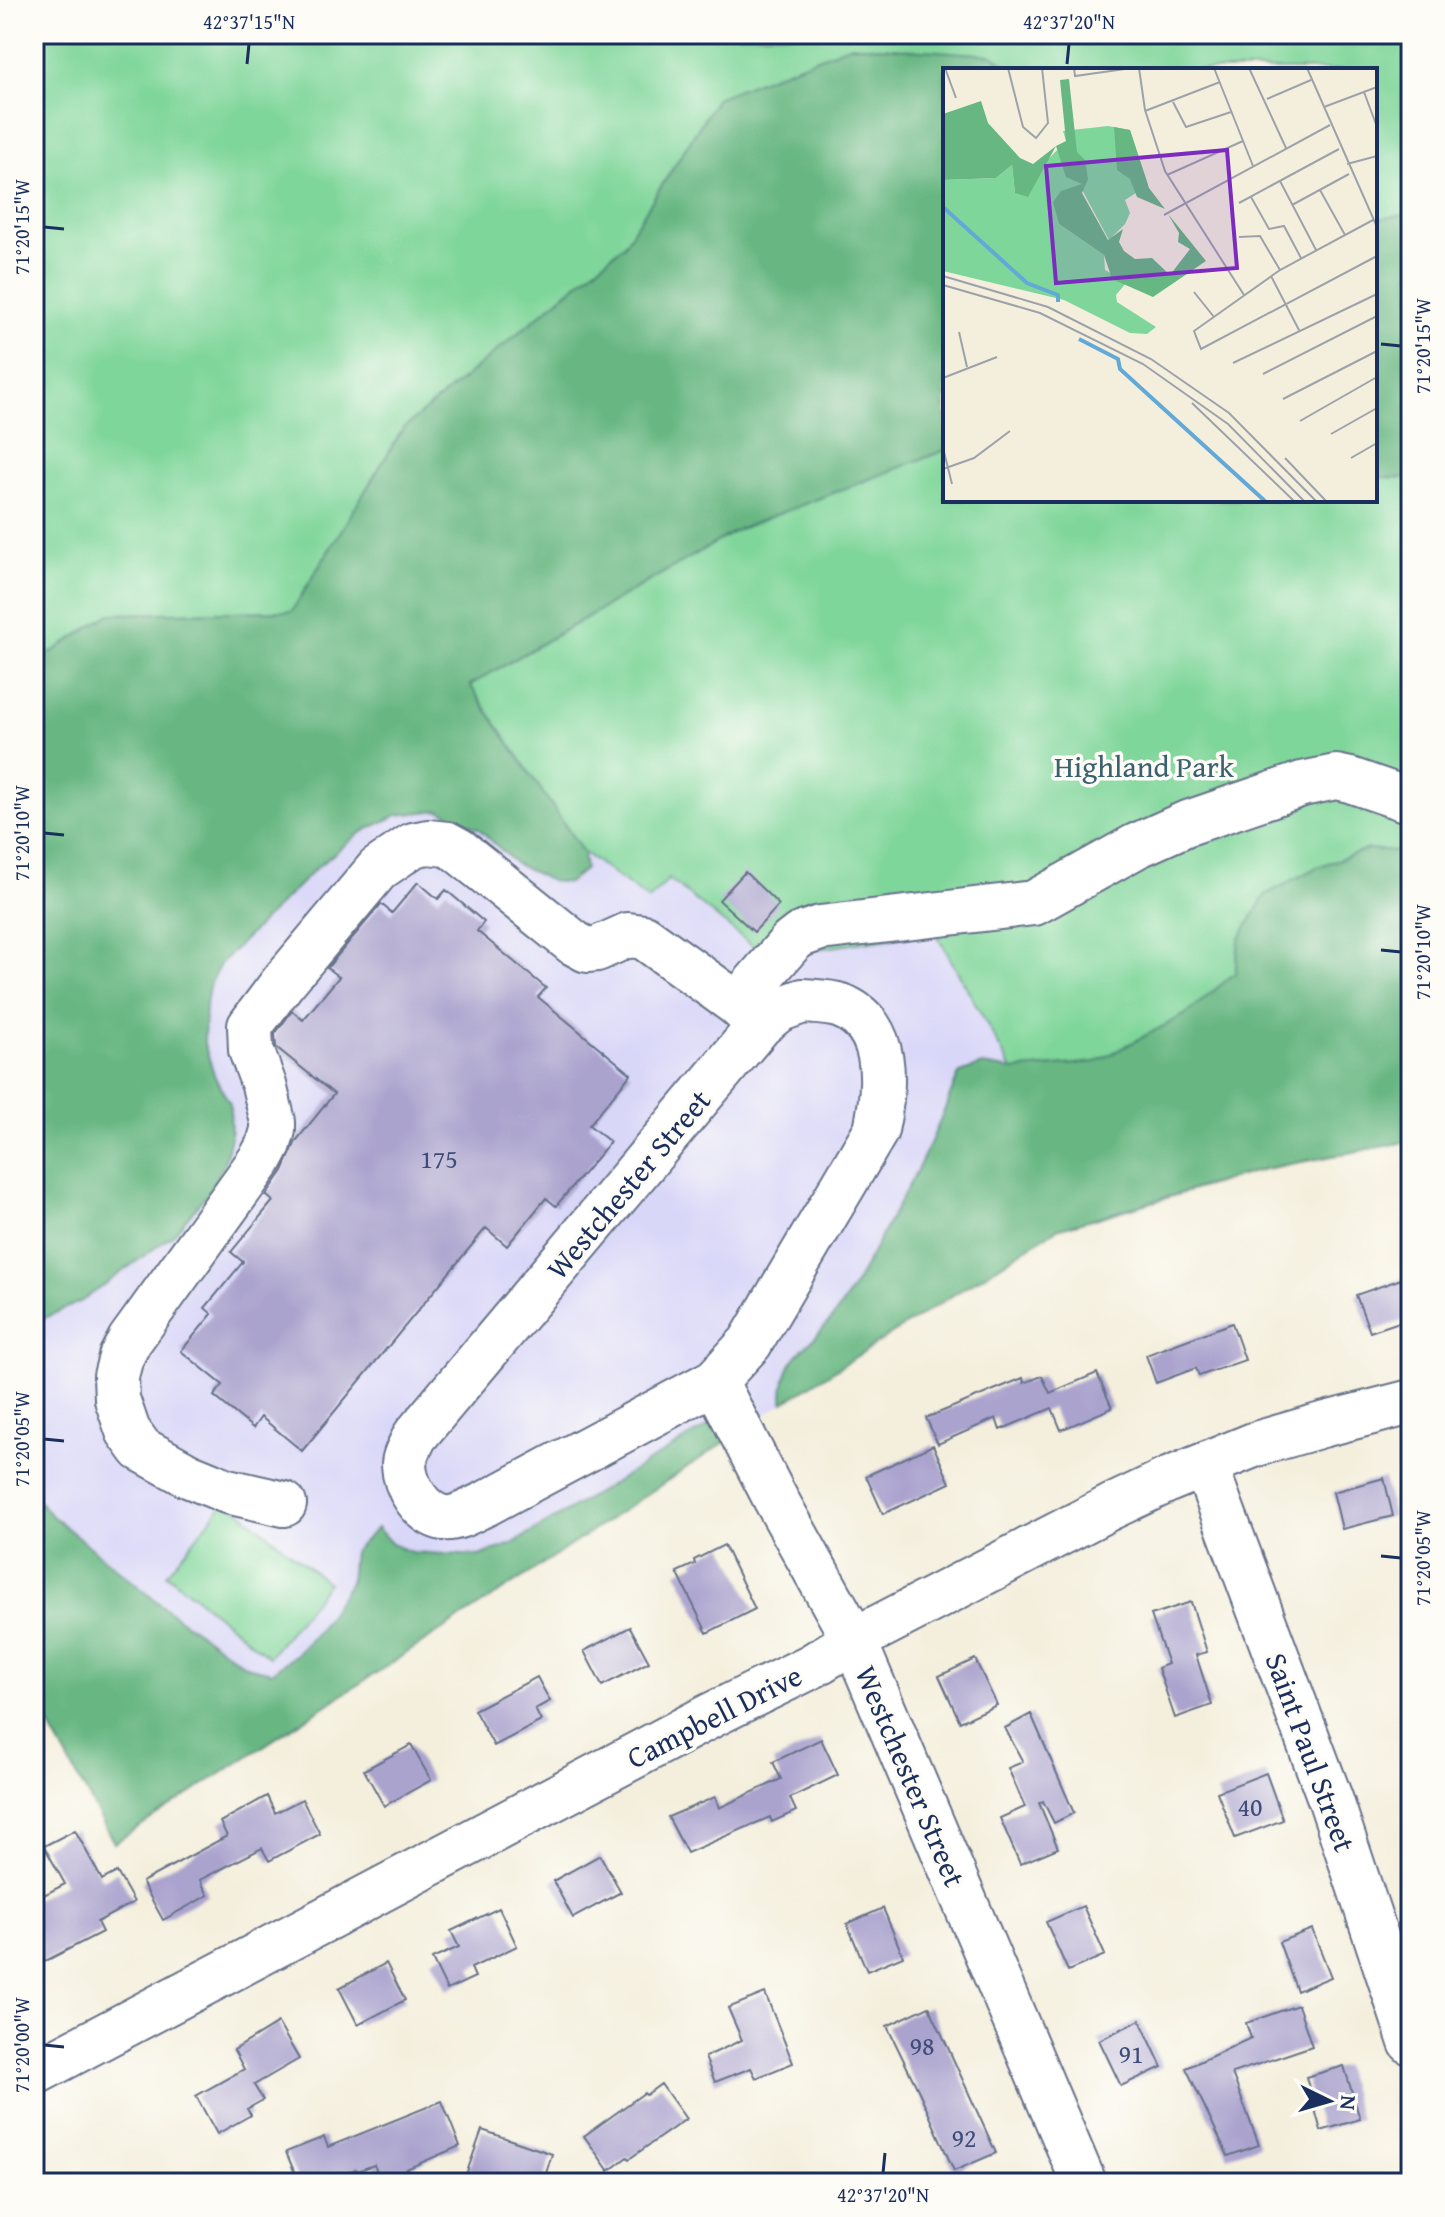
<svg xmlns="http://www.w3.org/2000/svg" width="1445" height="2217" viewBox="0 0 1445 2217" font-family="'Gentium Book Plus',serif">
<rect width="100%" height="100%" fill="#fdfcf7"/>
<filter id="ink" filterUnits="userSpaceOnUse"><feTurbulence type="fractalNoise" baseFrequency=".0125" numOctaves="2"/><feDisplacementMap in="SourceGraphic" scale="16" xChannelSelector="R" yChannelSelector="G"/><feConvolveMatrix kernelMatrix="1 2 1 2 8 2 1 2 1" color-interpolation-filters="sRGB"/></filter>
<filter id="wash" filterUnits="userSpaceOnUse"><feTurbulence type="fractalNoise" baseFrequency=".006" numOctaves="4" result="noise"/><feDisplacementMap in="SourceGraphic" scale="32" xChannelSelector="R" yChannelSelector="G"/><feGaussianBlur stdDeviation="1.8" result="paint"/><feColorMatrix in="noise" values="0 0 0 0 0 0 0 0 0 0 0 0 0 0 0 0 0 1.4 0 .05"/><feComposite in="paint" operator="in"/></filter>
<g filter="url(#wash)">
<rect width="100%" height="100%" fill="#f4efdd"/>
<path fill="#d9d7f8" d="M 470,685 L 649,899 L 669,879 L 714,914 L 805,951 L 935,931 L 1095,1219 L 1057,1229 L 783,1403 L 507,1588 L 114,1843 L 34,1698 L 34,937 Z"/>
<path fill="#7fd69a" stroke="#4d827c" stroke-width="2" d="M 34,34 L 1411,34 L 1411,1141 L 1264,1169 L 1095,1219 L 935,931 L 805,951 L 784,971 L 669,879 L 649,900 L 583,852 L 470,685 L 739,529 L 945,450 L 945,500 L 1375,500 L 1375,70 L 1011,70 L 993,55 L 718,97 L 624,245 L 403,429 L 292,611 L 110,614 L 34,664 Z
M 226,1500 L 328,1583 L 269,1657 L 167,1574 Z"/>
<path fill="#67b782" stroke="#417370" stroke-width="2" d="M 851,45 L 993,55 L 1011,70 L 945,70 L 945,450 L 739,529 L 470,685 L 583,852 L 585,869 L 568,883 L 551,881 L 516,864 L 479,829 L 440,810 L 397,815 L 360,833 L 316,868 L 220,964 L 209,987 L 205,1011 L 204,1043 L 215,1077 L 230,1104 L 231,1137 L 224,1165 L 207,1194 L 174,1234 L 82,1301 L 34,1323 L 34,664 L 110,614 L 292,611 L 403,429 L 624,245 L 718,97 Z
M 1411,214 L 1411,478 L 1375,477 L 1375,219 Z
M 1368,849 L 1411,852 L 1411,1141 L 1264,1169 L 1057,1229 L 783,1403 C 782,1352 807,1352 833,1317 C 854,1290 870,1257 886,1227 C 905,1192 926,1156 941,1118 C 948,1103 952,1087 960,1073 L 982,1065 L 1013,1070 L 1096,1062 L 1186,1014 L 1235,973 L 1239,940 L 1265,895 L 1317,867 Z
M 716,1421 L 728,1440 L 507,1588 L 114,1843 L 34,1698 L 34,1496 L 51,1515 L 171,1613 L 246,1666 L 272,1672 L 295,1655 L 319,1630 L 350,1582 L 353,1552 L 377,1528 L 392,1544 L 411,1552 L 479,1556 L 512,1544 Z"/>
<g id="blocks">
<path fill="#aaa3ce" d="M 745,872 L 779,905 L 754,932 L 719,900 Z
M 418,882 L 438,899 L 446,890 L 484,922 L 477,931 L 546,988 L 538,997 L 631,1074 L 589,1125 L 610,1142 L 556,1206 L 546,1198 L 507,1246 L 486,1228 L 302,1451 L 261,1417 L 253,1428 L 214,1396 L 223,1385 L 181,1351 L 212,1314 L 205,1308 L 243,1262 L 231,1252 L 273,1201 L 266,1195 L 283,1171 L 296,1141 L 334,1094 L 276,1047 L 275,1034 L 292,1011 L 303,1020 L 339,977 L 327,968 L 381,904 L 392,913 Z
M 1404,1278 L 1411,1299 L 1411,1318 L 1370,1332 L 1356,1295 Z
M 1232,1323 L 1245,1360 L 1199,1376 L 1196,1368 L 1156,1383 L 1146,1355 Z
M 1097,1373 L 1112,1408 L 1061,1430 L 1052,1408 L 1000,1430 L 996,1418 L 938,1444 L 926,1418 L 1023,1378 L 1024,1383 L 1042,1376 L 1050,1393 Z
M 933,1445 L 950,1483 L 883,1514 L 866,1476 Z
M 1384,1478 L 1393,1516 L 1342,1529 L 1333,1492 Z
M 724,1545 L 755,1609 L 707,1633 L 677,1572 L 695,1564 L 694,1560 Z
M 1191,1602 L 1207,1652 L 1196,1655 L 1212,1705 L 1175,1718 L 1158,1668 L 1168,1664 L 1151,1615 Z
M 630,1627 L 649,1662 L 602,1686 L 584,1651 Z
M 975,1659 L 997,1705 L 960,1722 L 939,1676 Z
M 537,1677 L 550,1701 L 535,1709 L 541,1721 L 494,1746 L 474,1710 Z
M 1031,1714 L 1074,1813 L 1054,1823 L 1043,1801 L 1039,1803 L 1058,1848 L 1020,1864 L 1000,1818 L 1025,1807 L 1008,1768 L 1023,1762 L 1005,1728 Z
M 821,1739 L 838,1775 L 790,1798 L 796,1811 L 772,1822 L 770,1817 L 687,1853 L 668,1817 L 715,1797 L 719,1808 L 781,1779 L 773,1762 Z
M 411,1745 L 431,1780 L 384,1806 L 364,1770 Z
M 1266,1773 L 1283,1820 L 1235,1838 L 1217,1792 Z
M 267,1796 L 275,1813 L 302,1799 L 320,1834 L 269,1861 L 262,1848 L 200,1880 L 208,1895 L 163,1920 L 142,1882 L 227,1836 L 220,1822 Z
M 75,1830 L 102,1880 L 117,1872 L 134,1902 L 97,1922 L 102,1932 L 34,1967 L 34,1900 L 65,1884 L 44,1846 Z
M 600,1855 L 621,1892 L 573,1918 L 553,1881 Z
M 1083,1906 L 1105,1955 L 1068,1971 L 1046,1922 Z
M 499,1908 L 517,1946 L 471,1968 L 475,1977 L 447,1990 L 432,1959 L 459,1947 L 451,1931 Z
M 883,1908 L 903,1956 L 867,1971 L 847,1924 Z
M 1312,1929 L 1331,1977 L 1297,1991 L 1279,1942 Z
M 386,1963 L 405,2000 L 358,2025 L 339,1988 Z
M 765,1993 L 793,2063 L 756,2078 L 751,2068 L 715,2082 L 705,2057 L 742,2040 L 728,2008 Z
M 1298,2005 L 1312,2046 L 1232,2073 L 1259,2145 L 1228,2156 L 1186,2068 L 1251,2038 L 1246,2023 Z
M 929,2006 L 996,2153 L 954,2171 L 921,2096 L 887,2026 Z
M 1140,2020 L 1162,2067 L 1121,2086 L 1099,2040 Z
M 278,2023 L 299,2059 L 254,2085 L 263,2100 L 247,2109 L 251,2115 L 217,2134 L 196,2096 L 244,2069 L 234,2050 Z
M 1344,2066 L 1360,2119 L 1321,2131 L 1306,2077 Z
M 661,2084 L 686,2119 L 629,2159 L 627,2157 L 609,2171 L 584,2136 L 644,2093 L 646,2095 Z
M 442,2101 L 460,2146 L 381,2180 L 374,2165 L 357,2171 L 356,2169 L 321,2183 L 299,2183 L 286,2152 L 324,2137 L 328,2147 Z
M 482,2130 L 552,2154 L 543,2183 L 463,2183 Z"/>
</g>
</g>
<g filter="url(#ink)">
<use href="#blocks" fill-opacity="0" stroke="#67728a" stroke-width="2"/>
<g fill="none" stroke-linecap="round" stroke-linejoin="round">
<defs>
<path id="minor" d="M 803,1001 C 816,1002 829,1002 841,1006 C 891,1025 885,1088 876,1130 L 750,1343 L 715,1381 L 485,1504 C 473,1509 457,1520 443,1518 C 421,1513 405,1487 404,1465 C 404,1456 411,1445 415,1436 L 760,1025 L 778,1010 Z
M 737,1004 L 791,942 L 800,935 L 820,928 L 1034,903 L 1136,846 L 1185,824 L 1302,784 L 1336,777 L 1350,780 L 1411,801
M 715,1381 L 775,1498 L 854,1640 L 1084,2183
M 1205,1465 L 1331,1801 L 1411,2042
M 284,1504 L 227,1491 L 188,1475 L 141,1449 L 128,1431 L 117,1399 L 116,1376 L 121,1357 L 130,1340 L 261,1159 L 269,1144 L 273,1130 L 273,1122 L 264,1085 L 251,1050 L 250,1026 L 284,981 L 378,869 L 413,845 L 428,842 L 447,844 L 458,850 L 574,943 L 587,950 L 597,949 L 628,935 L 644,937 L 737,1004 L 760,1025
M 34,2073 L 712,1715 L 812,1666 L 854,1640 L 1111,1507 L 1168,1480 L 1256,1444 L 1322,1425 L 1411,1402"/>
</defs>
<use href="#minor" stroke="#67728a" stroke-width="48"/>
<use href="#minor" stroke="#fff" stroke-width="44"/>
</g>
</g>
<path fill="none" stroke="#1b2f5e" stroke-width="3" d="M 247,64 L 249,44M 1067,64 L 1069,44M 44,227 L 64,229M 1381,344 L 1401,346M 44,833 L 64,835M 1381,950 L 1401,952M 44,1439 L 64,1441M 1381,1556 L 1401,1558M 44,2045 L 64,2047M 883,2173 L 885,2153"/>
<g text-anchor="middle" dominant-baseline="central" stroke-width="7" stroke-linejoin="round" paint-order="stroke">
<g font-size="26" fill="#3f4c7a">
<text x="439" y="1158">175</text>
<text x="1250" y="1806">40</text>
<text x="922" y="2045">98</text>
<text x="1131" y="2053">91</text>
<text x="964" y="2137">92</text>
</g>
<g font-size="30" fill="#396170" stroke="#fdfcf7">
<text x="1144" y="766">Highland Park</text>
</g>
<g font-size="30" fill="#1b2f5e" stroke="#fdfcf7">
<text transform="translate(628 1184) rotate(-50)">Westchester Street</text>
<text transform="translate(714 1716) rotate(-27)">Campbell Drive</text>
<text transform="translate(1311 1752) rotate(70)">Saint Paul Street</text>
<text transform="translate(911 1776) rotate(67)">Westchester Street</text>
</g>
</g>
<g transform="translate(943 68)">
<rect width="434" height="434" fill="#f4efdd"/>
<path d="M 165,58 L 187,62 L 205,117 L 182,132 L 187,145 L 182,156 L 166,172 L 137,118 L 116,156 L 161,187 L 162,202 L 184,214 L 173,227 L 174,234 L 213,259 L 204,266 L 187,265 L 121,232 L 0,203 L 0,112 L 53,110 L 69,97 L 72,125 L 123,73 L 120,63 Z" fill="#7fd69a"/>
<path d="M 126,11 L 134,84 L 142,92 L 145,111 L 139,125 L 165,172 L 180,161 L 176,174 L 181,183 L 192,191 L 209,190 L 227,207 L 247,181 L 235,174 L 236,165 L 225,146 L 263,193 L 210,229 L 169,211 L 161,187 L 116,156 L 110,134 L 118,123 L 139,116 L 123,109 L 113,78 L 85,129 L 72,125 L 69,97 L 53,110 L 0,112 L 0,46 L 38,33 L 45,55 L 77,90 L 90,96 L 113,78 L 123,73 L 117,12 ZM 171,59 L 187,62 L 206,120 L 222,141 L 194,129 L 187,111 L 174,102 Z" fill="#67b782"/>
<path fill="none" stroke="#62a9d8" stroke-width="4" d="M 0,139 L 84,215 L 115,227 L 115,234M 136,271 L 175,291 L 177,301 L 323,434"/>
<path fill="none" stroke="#9da2aa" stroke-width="2" d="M 2,0 L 13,30M 65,0 L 80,59 L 93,70 L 105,55 L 99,0M 131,0 L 132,8 L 189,0M 196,0 L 202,42 L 222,103 L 301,227M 271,0 L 310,98M 306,0 L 343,80M 364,0 L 434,159M 421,24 L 434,59M 324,31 L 368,12M 230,34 L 243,59 L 288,44M 381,39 L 434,19M 202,43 L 277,14M 404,96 L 434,88M 224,107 L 300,73M 337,113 L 373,182M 377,122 L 402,167M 308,129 L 326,161 L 341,158 L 358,190M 296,135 L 396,81M 349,137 L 406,106M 221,147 L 387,57M 430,152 L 337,202 L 251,263 L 258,281 L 434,188M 296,169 L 317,168 L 337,202M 0,208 L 105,239 L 208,291 L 286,345 L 374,434M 328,208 L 357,264M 0,217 L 97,245 L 200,296 L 285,356 L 362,434M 251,224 L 271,249M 16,264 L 24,299M 290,295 L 434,226M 320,306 L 434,248M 0,310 L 54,289M 340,331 L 434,283M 249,335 L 352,434M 357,353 L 434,309M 388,366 L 434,340M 0,380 L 9,416M 342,390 L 384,434M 408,390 L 434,375M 0,401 L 31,390 L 67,363"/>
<path fill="#7b2cbf" fill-opacity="0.15" stroke="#7b2cbf" stroke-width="4" d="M 284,82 L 294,200 L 113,215 L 103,98 Z"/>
<rect width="434" height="434" fill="none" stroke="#1b2f5e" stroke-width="4"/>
</g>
<rect width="1445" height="2217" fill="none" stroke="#fdfcf7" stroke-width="88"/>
<g transform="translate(1329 2101) rotate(95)" stroke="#fdfcf7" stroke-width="6" paint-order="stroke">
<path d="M0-6L14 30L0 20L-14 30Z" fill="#1b2f5e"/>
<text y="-12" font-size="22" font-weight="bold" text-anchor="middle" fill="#1b2f5e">N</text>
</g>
<rect x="44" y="44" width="1357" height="2129" fill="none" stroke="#1b2f5e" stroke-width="3"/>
<g font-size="20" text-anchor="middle" fill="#1b2f5e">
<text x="249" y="29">42°37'15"N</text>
<text x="1069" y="29">42°37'20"N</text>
<text transform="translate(22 227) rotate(-90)" y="7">71°20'15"W</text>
<text transform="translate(1423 346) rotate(-90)" y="7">71°20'15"W</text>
<text transform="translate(22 833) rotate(-90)" y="7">71°20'10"W</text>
<text transform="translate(1423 952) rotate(-90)" y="7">71°20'10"W</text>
<text transform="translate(22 1439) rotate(-90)" y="7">71°20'05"W</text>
<text transform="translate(1423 1558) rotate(-90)" y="7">71°20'05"W</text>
<text transform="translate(22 2045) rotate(-90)" y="7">71°20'00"W</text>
<text x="883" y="2202">42°37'20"N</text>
</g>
</svg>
